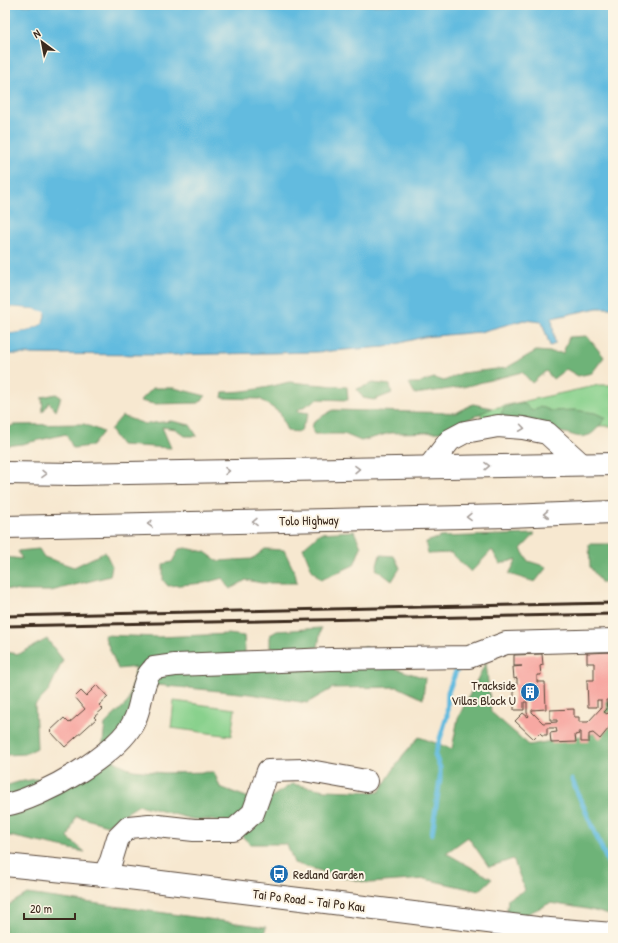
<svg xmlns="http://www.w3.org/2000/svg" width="618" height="943" viewBox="0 0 618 943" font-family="'Patrick Hand',sans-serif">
<rect width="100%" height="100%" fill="#fcf5e5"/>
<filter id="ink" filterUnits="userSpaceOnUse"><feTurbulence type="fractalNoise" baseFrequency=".025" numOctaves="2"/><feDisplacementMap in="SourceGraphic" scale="8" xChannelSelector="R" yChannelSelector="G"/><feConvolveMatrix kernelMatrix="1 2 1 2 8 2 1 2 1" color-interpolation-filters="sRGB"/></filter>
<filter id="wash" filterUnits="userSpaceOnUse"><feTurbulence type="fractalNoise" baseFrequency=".012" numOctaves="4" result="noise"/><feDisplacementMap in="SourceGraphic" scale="16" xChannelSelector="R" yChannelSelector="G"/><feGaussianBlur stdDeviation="0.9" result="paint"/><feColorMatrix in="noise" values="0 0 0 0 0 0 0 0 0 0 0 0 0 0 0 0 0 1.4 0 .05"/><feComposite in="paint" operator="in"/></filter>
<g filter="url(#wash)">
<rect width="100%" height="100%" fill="#f7e8d0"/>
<path fill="#89d18d" stroke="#627e56" d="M 599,385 L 613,385 L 613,426 L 484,425 L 480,411 Z
M 174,701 L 235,709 L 231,736 L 171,728 Z"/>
<path fill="#6eb378" stroke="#546e4b" d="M 587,336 L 604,357 L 592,373 L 578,376 L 566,369 L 553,379 L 546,371 L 532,383 L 522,372 L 463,387 L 415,394 L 409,383 L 419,383 L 434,378 L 444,381 L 462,373 L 506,368 L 536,351 L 563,353 L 569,337 Z
M 289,382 L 347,387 L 348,400 L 318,399 L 296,411 L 309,413 L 300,432 L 287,431 L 280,413 L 260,399 L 222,398 L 223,392 C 247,392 266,388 289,382 Z
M 373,383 L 390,385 L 392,393 L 374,400 L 363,398 L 357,389 Z
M 153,388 L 174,388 L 206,396 L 199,403 L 154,404 L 140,401 Z
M 56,394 L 61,397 L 56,411 L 49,402 L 43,412 L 42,397 Z
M 473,404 L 492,408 L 471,418 L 448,432 L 390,433 L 361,441 L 344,434 L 314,434 L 312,427 L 314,421 L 333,410 L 456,413 Z
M 515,404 L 525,404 L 532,411 L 540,406 L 551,411 L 575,410 L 595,413 L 606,418 C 601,423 595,433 589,435 C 578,439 575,435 565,433 C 541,430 523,427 501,414 L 504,408 Z
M 122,416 L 145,424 L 171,421 L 190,425 L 197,436 L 185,436 L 176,429 L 162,427 L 171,448 L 121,445 L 110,430 Z
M 84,424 L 103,432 L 92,446 L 73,448 L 66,434 L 22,444 L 6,446 L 5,444 L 5,430 L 13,425 Z
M 354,531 L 361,547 L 354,565 L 321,580 L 312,570 L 303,548 L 320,533 Z
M 535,534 L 521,549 L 528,561 L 547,567 L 535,582 L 509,574 L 517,559 L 500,564 L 492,550 L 471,572 L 451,553 L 428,554 L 426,542 L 441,537 Z
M 589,544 L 613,544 L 613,583 L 602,583 L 590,567 Z
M 186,548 L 205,552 L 218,561 L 252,559 L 265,549 L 284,550 L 295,573 L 297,583 L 262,583 L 246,580 L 230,589 L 223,578 L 204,583 L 168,586 L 163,580 L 163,564 L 172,562 L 179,549 Z
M 39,549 L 44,557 L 74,567 L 105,552 L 112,566 L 110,576 L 51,591 L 21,591 L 5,589 L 5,557 L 22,559 L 18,551 Z
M 380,555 L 394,556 L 400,568 L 392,581 L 376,569 Z
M 321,628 L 318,647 L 303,649 L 270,648 L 270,635 L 277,631 Z
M 228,634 L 244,636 L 246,666 L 305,656 L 366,647 L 397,669 L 425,678 L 423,699 L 398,687 L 333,688 L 307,703 L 250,694 L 157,685 L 145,708 L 127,719 L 114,761 L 133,770 L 163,773 L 214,772 L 220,787 L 262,803 L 292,784 L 325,790 L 379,792 L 403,755 L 419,737 L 452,749 L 458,718 L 486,662 L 491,712 L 529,745 L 593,734 L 604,725 L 599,710 L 613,696 L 613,916 L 587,909 L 550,903 L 521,917 L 506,918 L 508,899 L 525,890 L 513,859 L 489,867 L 468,837 L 446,853 L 492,879 L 479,891 L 425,879 L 369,883 L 334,875 L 294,863 L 287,844 L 250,844 L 226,821 L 192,819 L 139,805 L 107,825 L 76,816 L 68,838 L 85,852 L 5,835 L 5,786 L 18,782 L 100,769 L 105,724 L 128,702 L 136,667 L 118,669 L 104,635 L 158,637 Z
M 47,639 L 63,660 L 48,692 L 35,705 L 37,748 L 25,754 L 5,755 L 5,652 L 19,654 Z
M 27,894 L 266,927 L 264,938 L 5,938 L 5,907 Z"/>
<path fill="#62bbdf" stroke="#4e727e" d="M 5,5 L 613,5 L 613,308 L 597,308 L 552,318 L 555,344 L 550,346 L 542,322 L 524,320 L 480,332 L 423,337 L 385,347 L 317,352 L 171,355 L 5,354 L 5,334 L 27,331 L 42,324 L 46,313 L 34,309 L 5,307 Z"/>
<path fill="#f7e8d0" d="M 5,307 L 34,309 L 46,312 L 42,324 L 27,331 L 5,334 L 5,332 L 26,329 L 40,323 L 43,314 L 34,311 L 5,309 Z"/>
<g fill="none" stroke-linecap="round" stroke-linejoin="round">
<path stroke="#62bbdf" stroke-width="5" d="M 572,780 L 613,874
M 432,834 L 440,779 L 440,768 L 435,755 L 447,716 L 448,692 L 458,666"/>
</g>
<g id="blocks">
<path fill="#f7a8a2" d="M 613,652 L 613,664 L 611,664 L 611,665 L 613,665 L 613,707 L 610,707 L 610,700 L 606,700 L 607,709 L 604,712 L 607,714 L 610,711 L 613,714 L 613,723 L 600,739 L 593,733 L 589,734 L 589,742 L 581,742 L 581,732 L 578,732 L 579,734 L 575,735 L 576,742 L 551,743 L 550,733 L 557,732 L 556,728 L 547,728 L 547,735 L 542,735 L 540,733 L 534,739 L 515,721 L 523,713 L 528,717 L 529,716 L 527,713 L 527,702 L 524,702 L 524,710 L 514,710 L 514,684 L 517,684 L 517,678 L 514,679 L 513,667 L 522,666 L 514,666 L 514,655 L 542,654 L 543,665 L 540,666 L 541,675 L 537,675 L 537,682 L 545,682 L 546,709 L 532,710 L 532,712 L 543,723 L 557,722 L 557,720 L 550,720 L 550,710 L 574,709 L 574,717 L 579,717 L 579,722 L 588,722 L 601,708 L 601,700 L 597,700 L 597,707 L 588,707 L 587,680 L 594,680 L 594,663 L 587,663 L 587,653 Z
M 97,685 L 108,697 L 99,705 L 103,709 L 94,717 L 96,719 L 65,747 L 50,731 L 64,718 L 69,723 L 85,709 L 75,697 L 81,691 L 86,696 Z"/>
</g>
</g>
<g filter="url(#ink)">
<use href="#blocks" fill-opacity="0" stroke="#574639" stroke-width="1"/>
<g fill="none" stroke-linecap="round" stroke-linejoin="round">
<defs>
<path id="minor" d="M 429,467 L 450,440 L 465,432 L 498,426 L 523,428 L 547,433 L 581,464
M 5,805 C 40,799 121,753 135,719 C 141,706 141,691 147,678 C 148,674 152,671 154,668 L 175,665 L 331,659 L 469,657 L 506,643 L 613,640
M 104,875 L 111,861 L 118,838 L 129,827 L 149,825 L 194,830 L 234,830 L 253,813 L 268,771 L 304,770 L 366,781"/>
<path id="major" d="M 5,865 L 104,875 L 537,928 L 613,934"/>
<path id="highway" d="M 5,473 L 75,474 L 613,464
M 5,527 L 508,516 L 613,512"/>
</defs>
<use href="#minor" stroke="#574639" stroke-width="24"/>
<use href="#major" stroke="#574639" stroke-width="24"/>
<use href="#highway" stroke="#574639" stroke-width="24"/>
<use href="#minor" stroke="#fff" stroke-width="22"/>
<use href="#major" stroke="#fff" stroke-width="22"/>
<use href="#highway" stroke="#fff" stroke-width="22"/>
<path stroke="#3b2a1e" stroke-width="3" d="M 5,616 L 613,603
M 5,626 L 613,614"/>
</g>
<defs><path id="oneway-chevron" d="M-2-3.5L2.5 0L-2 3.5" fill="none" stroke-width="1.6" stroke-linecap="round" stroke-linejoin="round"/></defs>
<g stroke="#a79f9a">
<use href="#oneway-chevron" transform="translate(522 428) rotate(8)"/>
<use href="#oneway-chevron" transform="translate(487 466) rotate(-1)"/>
<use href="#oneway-chevron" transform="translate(357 469) rotate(-1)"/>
<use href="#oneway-chevron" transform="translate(227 471) rotate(-1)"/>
<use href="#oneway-chevron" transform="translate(44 474) rotate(1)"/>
<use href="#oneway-chevron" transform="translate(546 514) rotate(177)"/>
<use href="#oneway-chevron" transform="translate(469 517) rotate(179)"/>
<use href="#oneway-chevron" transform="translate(255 522) rotate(179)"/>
<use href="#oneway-chevron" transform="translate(150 524) rotate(178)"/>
</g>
</g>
<defs>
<symbol id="building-disc" viewBox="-11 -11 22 22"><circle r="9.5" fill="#1f6fb2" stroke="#fcf5e5"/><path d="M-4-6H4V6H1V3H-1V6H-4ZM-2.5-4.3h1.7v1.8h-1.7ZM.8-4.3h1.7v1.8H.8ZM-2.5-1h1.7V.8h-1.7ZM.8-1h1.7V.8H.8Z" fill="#fff"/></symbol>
<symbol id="bus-disc" viewBox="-11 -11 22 22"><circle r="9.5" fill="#1f6fb2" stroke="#fcf5e5"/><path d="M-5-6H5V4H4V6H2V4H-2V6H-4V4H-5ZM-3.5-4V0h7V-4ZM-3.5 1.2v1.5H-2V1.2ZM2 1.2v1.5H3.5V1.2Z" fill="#fff"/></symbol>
</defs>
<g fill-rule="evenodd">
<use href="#building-disc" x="519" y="681" width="22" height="22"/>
<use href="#bus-disc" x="268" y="863" width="22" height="22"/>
</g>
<g text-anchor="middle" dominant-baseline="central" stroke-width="4" stroke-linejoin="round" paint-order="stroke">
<g font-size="13" fill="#3b2a1e" stroke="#fcf5e5">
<text transform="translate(309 520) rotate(-1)">Tolo Highway</text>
<text transform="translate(309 900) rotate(7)">Tai Po Road – Tai Po Kau</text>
</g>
<g font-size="13" fill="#3b2a1e" stroke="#fcf5e5" text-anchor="end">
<text x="516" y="685">Trackside<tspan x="516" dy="15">Villas Block U</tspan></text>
<text x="293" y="874" text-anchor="start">Redland Garden</text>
</g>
</g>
<rect width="618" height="943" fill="none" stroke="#fcf5e5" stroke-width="20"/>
<g transform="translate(42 42) rotate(328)" stroke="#fcf5e5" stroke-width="3" paint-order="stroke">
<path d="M0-3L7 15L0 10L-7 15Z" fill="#3b2a1e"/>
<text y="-6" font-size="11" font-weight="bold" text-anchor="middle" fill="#3b2a1e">N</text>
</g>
<path d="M24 913v6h51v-6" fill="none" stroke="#3b2a1e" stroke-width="2"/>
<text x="30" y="913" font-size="12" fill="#3b2a1e" stroke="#fcf5e5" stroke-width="3" paint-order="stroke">20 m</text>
</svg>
